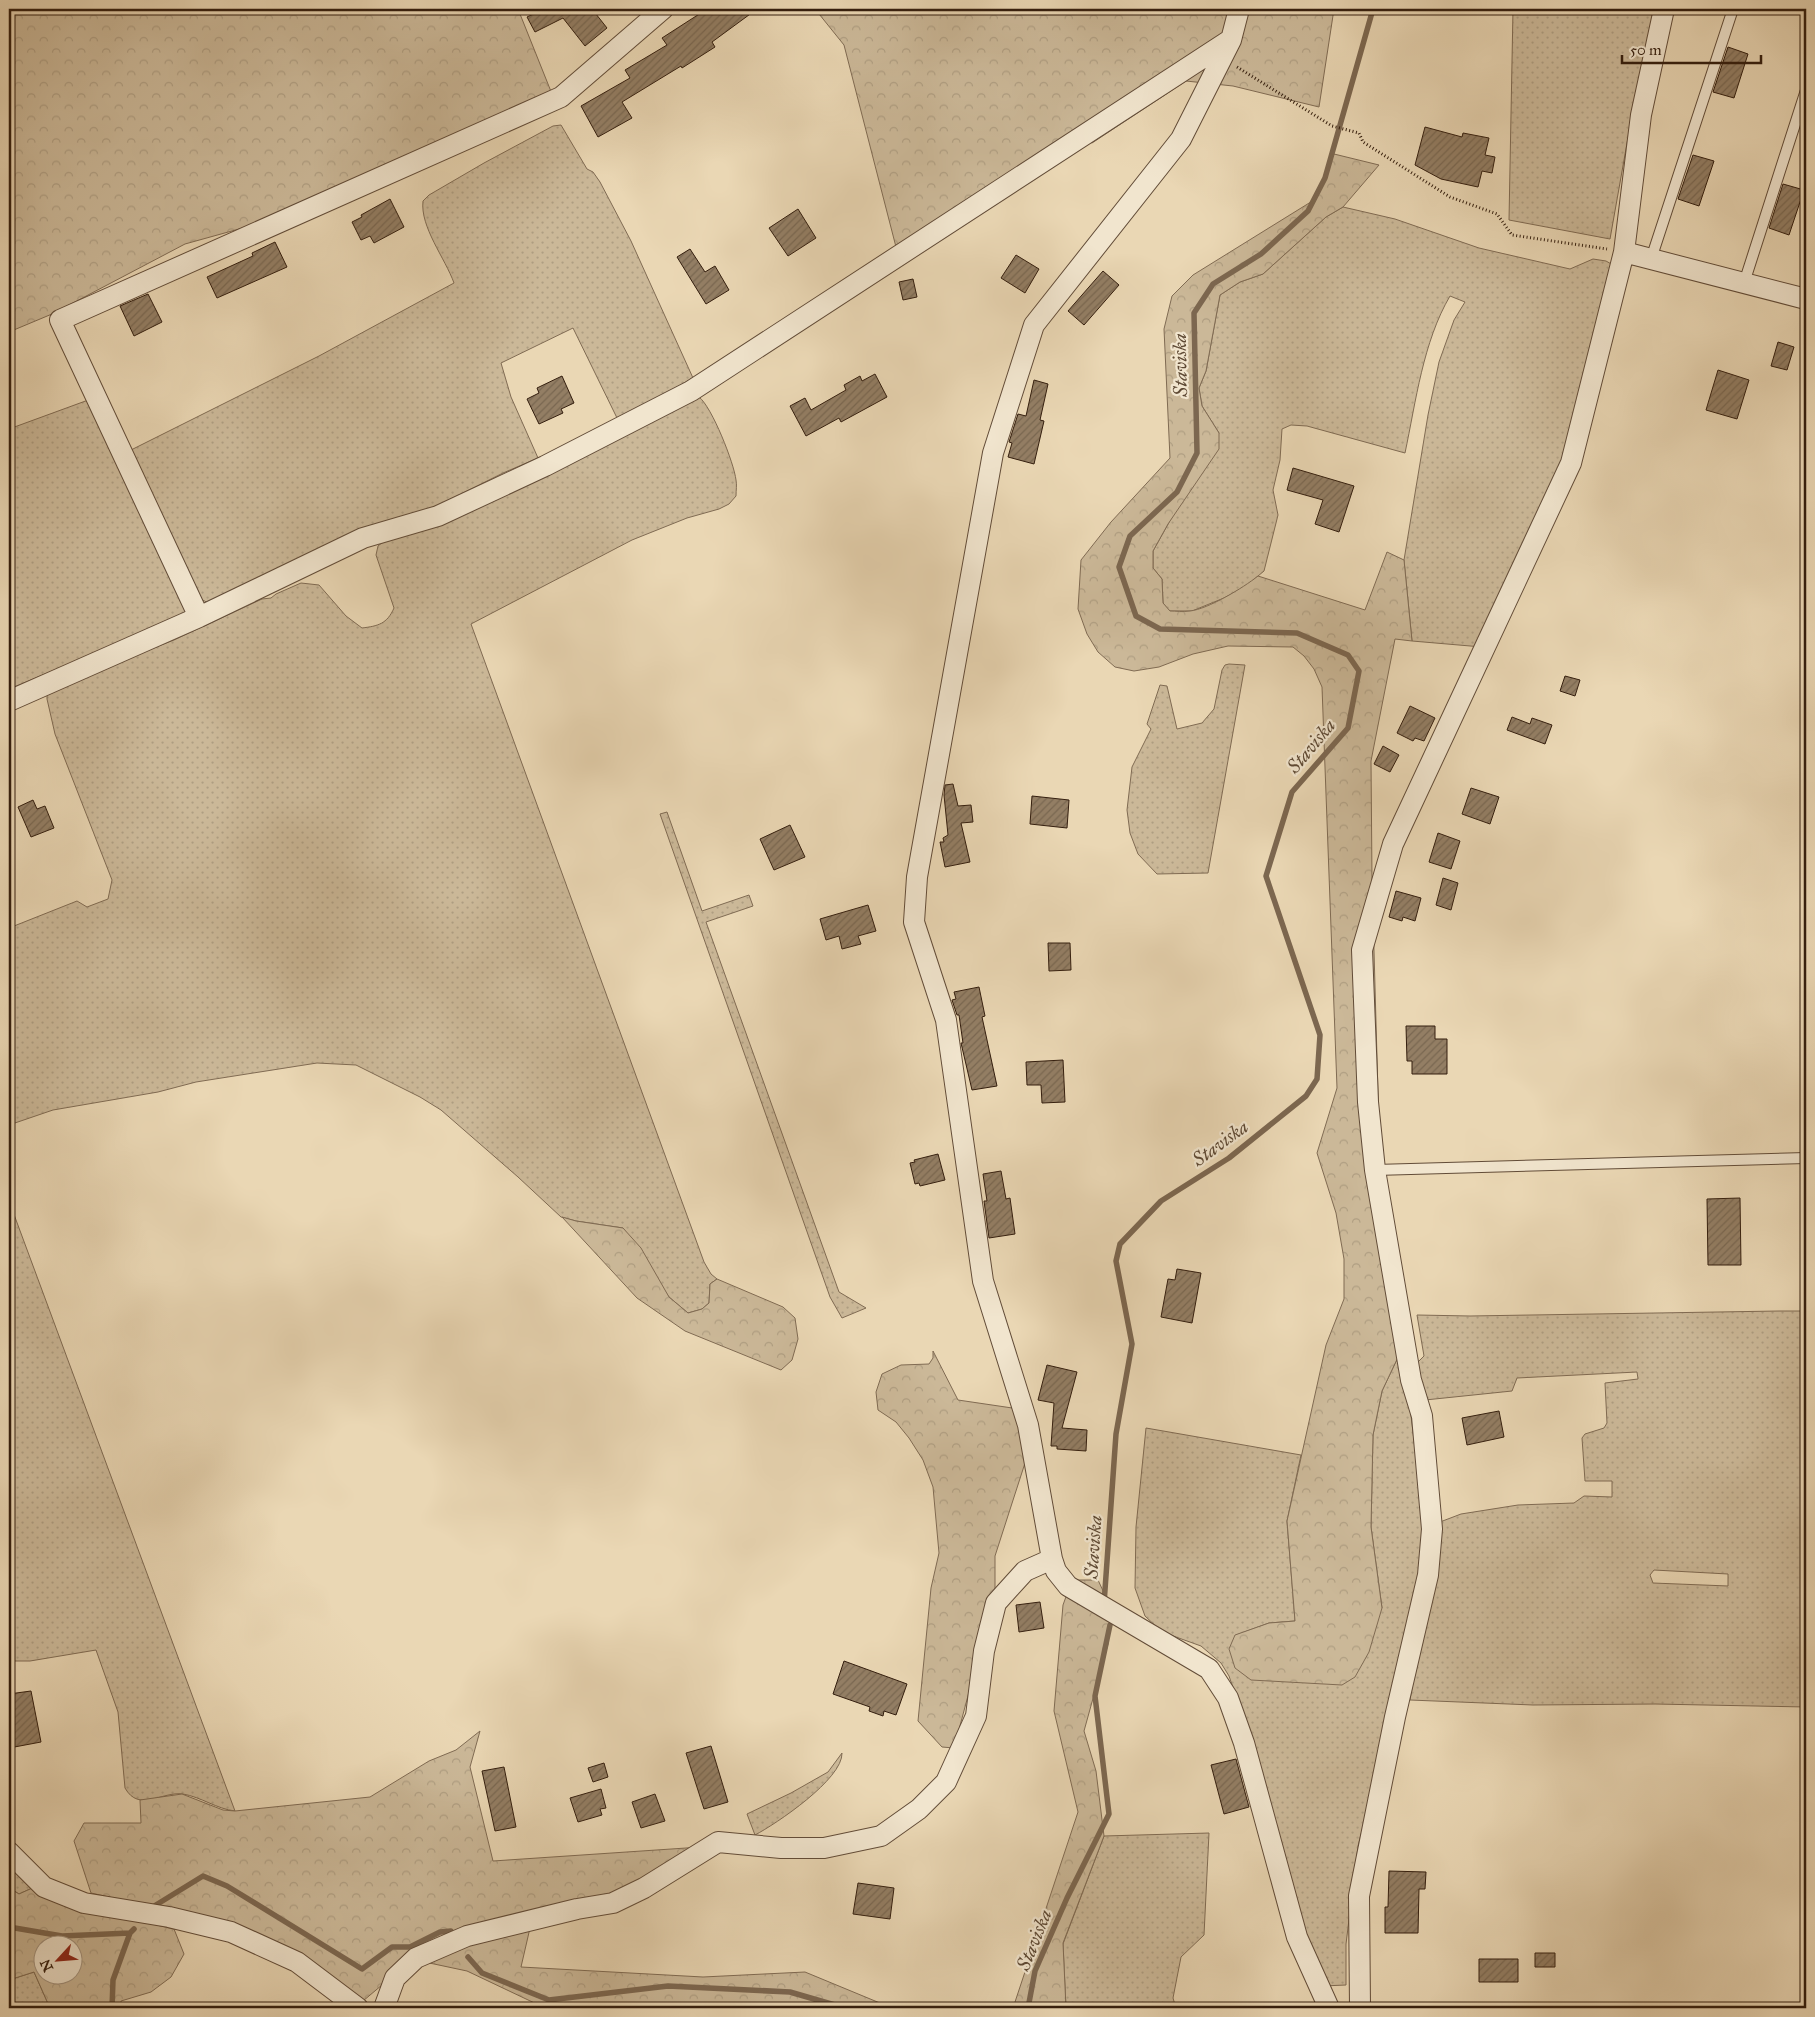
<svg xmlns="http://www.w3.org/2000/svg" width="1815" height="2017" viewBox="0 0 1815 2017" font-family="'IM FELL Great Primer',serif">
<defs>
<pattern id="green-dots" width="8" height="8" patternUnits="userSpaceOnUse" patternTransform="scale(1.25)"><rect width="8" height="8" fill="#cbb898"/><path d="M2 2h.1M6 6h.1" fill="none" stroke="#af9e82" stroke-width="1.8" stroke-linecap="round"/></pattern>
<pattern id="forest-crowns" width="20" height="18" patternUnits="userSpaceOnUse" patternTransform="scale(1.25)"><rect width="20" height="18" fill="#cbb898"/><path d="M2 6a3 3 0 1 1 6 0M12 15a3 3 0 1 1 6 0" fill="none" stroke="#af9e82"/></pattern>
<pattern id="building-hatch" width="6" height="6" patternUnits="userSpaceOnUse" patternTransform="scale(1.25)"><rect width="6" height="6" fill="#937e64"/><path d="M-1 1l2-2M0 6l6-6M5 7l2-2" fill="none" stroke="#796751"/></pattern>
</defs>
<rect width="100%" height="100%" fill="#ead7b4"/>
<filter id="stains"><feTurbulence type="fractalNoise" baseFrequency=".004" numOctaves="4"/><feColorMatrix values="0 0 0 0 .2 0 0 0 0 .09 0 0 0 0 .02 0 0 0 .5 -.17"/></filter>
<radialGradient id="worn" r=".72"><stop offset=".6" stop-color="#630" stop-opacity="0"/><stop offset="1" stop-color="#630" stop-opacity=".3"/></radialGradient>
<path fill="url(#green-dots)" stroke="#806b53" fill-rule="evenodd" d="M 1513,9 L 1656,9 L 1632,115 L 1610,239 L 1509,220 Z
M 561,125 L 587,169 L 593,172 L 600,182 L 631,241 L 693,378 L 618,420 L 573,328 L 501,363 L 511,397 L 538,458 L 503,473 L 419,515 L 212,605 L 197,597 L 127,452 L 319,356 L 454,283 C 445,258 420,227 423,201 L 429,195 L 484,163 L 553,126 Z
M 1343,207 L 1395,219 L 1479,248 L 1570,269 L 1593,259 L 1606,261 L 1613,265 L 1557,479 L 1482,647 L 1412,641 L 1404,560 L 1428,415 L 1439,362 L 1454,320 L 1465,302 L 1450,296 C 1423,342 1416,401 1405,453 L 1307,426 L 1291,425 L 1282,429 L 1280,460 L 1273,490 L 1278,515 L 1264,571 L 1246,586 L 1224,598 L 1192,611 L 1169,611 L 1163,603 L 1162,579 L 1153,568 L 1153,551 L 1219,433 L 1202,406 L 1199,388 L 1206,371 L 1220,295 L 1240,282 L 1263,274 L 1326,217 Z
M 699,397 C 712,407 734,463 736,480 C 737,485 736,490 736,496 L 729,504 L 719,509 L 687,518 L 632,540 L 471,624 L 704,1262 L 711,1274 L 717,1279 L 710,1284 L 709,1303 L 702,1309 L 688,1313 L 669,1297 L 623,1228 L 576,1221 L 561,1217 L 518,1177 L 441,1110 L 420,1097 L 356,1065 L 317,1063 L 196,1082 L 158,1092 L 53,1110 L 9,1125 L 9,928 L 77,901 L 87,907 L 108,899 L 112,880 L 55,734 L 47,699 L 47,690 L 174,640 L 262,599 L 271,598 L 276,594 L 301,583 L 319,585 L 346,616 L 362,628 C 378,626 387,624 394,608 L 376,555 L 378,546 L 383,542 Z
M 91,399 L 187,600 L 186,613 L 177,619 L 9,689 L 9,429 Z
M 1229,664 L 1245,665 L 1208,873 L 1157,874 L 1138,854 L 1130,833 L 1127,810 L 1132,767 L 1151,729 L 1147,724 L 1160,685 L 1167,686 L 1177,729 L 1202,723 L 1214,709 L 1222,670 L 1225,665 Z
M 667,812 L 702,911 L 749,895 L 753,906 L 706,922 L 839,1292 L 866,1308 L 842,1318 L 830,1297 L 660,814 Z
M 9,1201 L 235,1811 C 217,1809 201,1797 183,1794 C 162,1791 139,1813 125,1788 L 118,1712 L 96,1650 L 30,1661 L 9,1661 Z
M 1779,1311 L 1806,1311 L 1806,1707 L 1655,1704 L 1533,1705 L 1410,1700 L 1440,1522 L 1461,1514 L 1518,1505 L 1574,1503 L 1584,1496 L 1612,1497 L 1612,1481 L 1585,1481 L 1582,1438 L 1585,1434 L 1604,1428 L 1607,1423 L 1605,1383 L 1638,1379 L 1637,1372 L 1517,1378 L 1512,1391 L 1425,1400 L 1415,1365 L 1424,1356 L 1417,1315 L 1470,1316 ZM 1654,1570 L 1728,1574 L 1728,1586 L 1653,1583 L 1650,1575 Z
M 1400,1353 L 1409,1399 L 1424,1524 L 1419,1585 L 1383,1749 L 1358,1846 L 1346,1944 L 1346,1985 L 1322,1986 L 1301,1937 L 1252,1742 L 1229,1676 L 1221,1663 L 1201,1646 L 1162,1632 L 1145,1616 L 1135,1588 L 1136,1527 L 1146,1428 L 1301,1455 L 1287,1521 L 1295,1621 L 1269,1623 L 1236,1635 L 1382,1608 L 1371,1527 L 1373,1435 L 1382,1391 Z
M 842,1753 C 843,1779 776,1824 755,1835 L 747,1814 L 791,1793 L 828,1772 Z
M 1209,1833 L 1204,1935 L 1181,1957 L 1173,1998 L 1176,2008 L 1066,2008 L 1063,1944 L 1104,1836 Z
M 9,1859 L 39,1885 L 19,1894 L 9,1887 Z
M 34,1972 L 50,2008 L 9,2008 L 9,1980 Z"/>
<path fill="url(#forest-crowns)" stroke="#806b53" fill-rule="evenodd" d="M 9,9 L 518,9 L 552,94 L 311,209 L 185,244 L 52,314 L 9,332 Z
M 815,9 L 1334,9 L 1319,107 L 1233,86 L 1186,81 L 1092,143 L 1073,131 L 896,247 L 844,45 Z
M 1334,154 L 1379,165 L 1343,207 L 1326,217 L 1263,274 L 1240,282 L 1220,295 L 1206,371 L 1199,388 L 1202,406 L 1219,433 L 1219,449 L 1168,524 L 1153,551 L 1153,568 L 1162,579 L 1163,603 L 1170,611 C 1176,611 1183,612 1190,611 C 1208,609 1243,588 1258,576 L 1365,610 L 1387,552 L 1404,560 L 1412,641 L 1395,639 L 1371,761 L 1372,880 L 1380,1164 L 1400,1353 L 1382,1391 L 1373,1435 L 1371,1527 L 1382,1608 L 1369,1652 L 1355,1677 L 1342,1685 L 1251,1680 L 1235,1668 L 1229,1649 L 1235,1635 L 1269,1623 L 1295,1621 L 1287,1521 L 1326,1345 L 1344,1299 L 1344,1259 L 1336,1213 L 1317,1153 L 1337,1088 L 1322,687 L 1314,669 L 1304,656 L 1293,647 L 1228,646 L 1193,654 L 1159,667 L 1134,671 L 1115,667 L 1098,652 L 1087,634 L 1078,609 L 1081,560 L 1111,522 L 1170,458 L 1164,329 L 1172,296 L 1193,275 L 1314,200 Z
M 562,1217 L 576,1221 L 623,1228 L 641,1248 L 669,1297 L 688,1313 L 702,1309 L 709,1303 L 710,1284 L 717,1279 L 783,1307 L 795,1318 L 798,1339 L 792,1360 L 781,1370 L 685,1331 L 637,1298 Z
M 933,1351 L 958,1400 L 1019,1409 L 1025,1463 L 995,1556 L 995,1595 L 954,1748 L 942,1747 L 918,1721 L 931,1588 L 939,1553 L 933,1487 L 923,1460 L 909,1438 L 896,1422 L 878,1410 L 876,1392 L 882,1374 L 901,1365 L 929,1364 L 933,1358 Z
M 1072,1580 L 1098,1580 L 1111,1608 L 1108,1644 L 1084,1731 L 1096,1771 L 1104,1836 L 1063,1943 L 1066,2008 L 1013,2008 L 1078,1812 L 1054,1711 L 1063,1605 Z
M 480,1731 L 470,1767 L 493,1861 L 701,1847 L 652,1879 L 530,1928 L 521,1967 L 703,1977 L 805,1972 L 892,2008 L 808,2008 L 808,2006 L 708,2003 L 545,2008 L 467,1971 L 420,1961 L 395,1974 L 363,2001 L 234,1925 L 91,1893 L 74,1841 L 84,1823 L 141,1823 L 140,1800 L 182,1794 L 223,1810 L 235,1811 L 370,1797 L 429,1761 L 456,1750 Z
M 39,1885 L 61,1903 L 174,1929 L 184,1954 L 171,1977 L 151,1992 L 121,2001 L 121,2008 L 50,2008 L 34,1972 L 9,1980 L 9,1888 L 19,1894 ZM 42,1944 L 72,1944 L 72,1974 L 42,1974 Z"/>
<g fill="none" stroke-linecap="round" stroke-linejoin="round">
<path stroke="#7c6750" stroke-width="5.5" d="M 1104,1604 L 1116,1434 L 1132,1344 L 1116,1261 L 1120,1244 L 1161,1201 L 1229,1158 L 1306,1096 L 1317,1079 L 1320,1035 L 1266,876 L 1292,792 L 1348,728 L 1359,671 L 1348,655 L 1297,633 L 1160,629 L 1136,616 L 1119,567 L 1130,536 L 1177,492 L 1197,453 L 1194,313 L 1213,284 L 1261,254 L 1308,211 L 1325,178 L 1373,9
M 151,1908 L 203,1876 L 227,1886 L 362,1969 L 392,1947 L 410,1947 L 440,1932 L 451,1931
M 9,1927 L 62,1936 L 130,1933 L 134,1929
M 468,1957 L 482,1973 L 549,2000 L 668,1986 L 790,1992 L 845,2008
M 112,2008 L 113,1980 L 130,1933
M 1028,2008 L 1035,1971 L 1067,1898 L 1109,1814 L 1095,1696 L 1110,1625"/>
</g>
<path fill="url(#building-hatch)" stroke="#341e0e" d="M 544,9 L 592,9 L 607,28 L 585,46 L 563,18 L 535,32 L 527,17 Z
M 707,9 L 757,9 L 712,42 L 715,47 L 682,68 L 681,66 L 622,102 L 632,118 L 598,137 L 581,106 L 630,78 L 625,70 L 667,45 L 662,38 Z
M 1728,47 L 1748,54 L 1734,98 L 1713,92 Z
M 1425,127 L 1462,137 L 1463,133 L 1489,138 L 1485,155 L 1495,157 L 1492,173 L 1482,171 L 1478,187 L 1441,179 L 1415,165 Z
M 1693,155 L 1714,161 L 1699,206 L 1678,199 Z
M 1783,184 L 1804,190 L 1789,235 L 1769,228 Z
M 390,199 L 404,227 L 374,243 L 370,236 L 361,240 L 352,222 L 362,217 L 361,215 Z
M 798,209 L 816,238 L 788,256 L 769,228 Z
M 275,242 L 287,267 L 217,298 L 207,277 L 253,256 L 252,253 Z
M 690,249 L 705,272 L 715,266 L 729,290 L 706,304 L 677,257 Z
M 1016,255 L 1039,269 L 1025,293 L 1001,278 Z
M 1103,271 L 1119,285 L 1084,325 L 1068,311 Z
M 913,279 L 917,297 L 903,300 L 899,282 Z
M 148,294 L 162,322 L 134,336 L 120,306 Z
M 1778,342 L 1794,347 L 1787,370 L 1771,366 Z
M 1718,370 L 1749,380 L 1737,419 L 1706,410 Z
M 875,374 L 887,397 L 841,422 L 839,418 L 806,436 L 790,406 L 805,398 L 811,410 L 846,390 L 844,385 L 860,376 L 862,381 Z
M 562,376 L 574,403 L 561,409 L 563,413 L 539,424 L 527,399 L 539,393 L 537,388 Z
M 1034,380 L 1048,384 L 1040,420 L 1044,421 L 1034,464 L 1008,457 L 1012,443 L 1009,442 L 1018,414 L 1026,416 Z
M 1293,468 L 1354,486 L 1339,532 L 1315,524 L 1323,500 L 1287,490 Z
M 1565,676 L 1580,680 L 1575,696 L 1560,691 Z
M 1410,706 L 1435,718 L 1424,741 L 1415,738 L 1413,741 L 1397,733 Z
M 1512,717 L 1530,724 L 1532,718 L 1552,725 L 1545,744 L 1507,730 Z
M 1383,746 L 1399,755 L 1390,772 L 1374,764 Z
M 953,784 L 958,806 L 971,805 L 973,822 L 961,823 L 970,862 L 945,867 L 940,842 L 944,842 L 943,838 L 948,835 L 944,795 L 945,785 Z
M 1471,788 L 1499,797 L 1490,824 L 1462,814 Z
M 1032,796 L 1069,800 L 1067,828 L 1030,824 Z
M 33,800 L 37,809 L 45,806 L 54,828 L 31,837 L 18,807 Z
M 790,825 L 805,857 L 774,870 L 760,839 Z
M 1438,833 L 1460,841 L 1451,869 L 1429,862 Z
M 1443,878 L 1458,883 L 1451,910 L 1436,905 Z
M 1396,891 L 1421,898 L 1415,921 L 1403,917 L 1402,921 L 1389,917 Z
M 868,905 L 876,931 L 858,936 L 861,944 L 842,949 L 839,936 L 826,940 L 820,919 Z
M 1048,943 L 1070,943 L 1071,970 L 1049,971 Z
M 979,987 L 985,1016 L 982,1017 L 997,1086 L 972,1090 L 961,1043 L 963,1043 L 959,1015 L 957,1015 L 952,1000 L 956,999 L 954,992 Z
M 1406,1026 L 1435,1026 L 1435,1039 L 1447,1039 L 1447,1074 L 1412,1074 L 1412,1061 L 1407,1061 Z
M 1063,1060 L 1065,1102 L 1042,1103 L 1041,1085 L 1027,1085 L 1026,1062 Z
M 938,1154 L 945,1180 L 920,1186 L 919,1183 L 915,1184 L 910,1163 L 915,1162 L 914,1160 Z
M 1001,1171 L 1006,1199 L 1010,1198 L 1015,1234 L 989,1238 L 984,1201 L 987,1201 L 983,1174 Z
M 1740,1198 L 1741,1265 L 1708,1265 L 1707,1199 Z
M 1177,1269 L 1201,1273 L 1192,1323 L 1161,1317 L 1168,1279 L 1175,1280 Z
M 1047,1365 L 1077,1372 L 1062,1428 L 1087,1430 L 1086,1451 L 1057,1449 L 1057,1446 L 1051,1446 L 1054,1403 L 1038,1400 Z
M 1499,1411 L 1504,1437 L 1467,1445 L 1462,1418 Z
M 1040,1602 L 1044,1628 L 1019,1632 L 1016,1605 Z
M 844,1661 L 907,1684 L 896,1715 L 884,1711 L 883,1716 L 869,1711 L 870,1707 L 833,1694 Z
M 31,1691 L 41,1742 L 9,1748 L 9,1694 Z
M 711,1746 L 728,1802 L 704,1809 L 686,1753 Z
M 1236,1759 L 1249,1807 L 1224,1814 L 1211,1765 Z
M 604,1763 L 608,1777 L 593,1782 L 588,1768 Z
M 504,1767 L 516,1827 L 495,1831 L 482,1771 Z
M 601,1789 L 606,1808 L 600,1809 L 602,1815 L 578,1822 L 570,1798 Z
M 655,1794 L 665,1821 L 641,1828 L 632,1802 Z
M 1389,1871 L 1426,1872 L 1425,1889 L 1419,1889 L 1418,1933 L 1385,1933 L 1385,1907 L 1388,1907 Z
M 858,1883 L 894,1888 L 890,1919 L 853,1914 Z
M 1535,1953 L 1555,1953 L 1555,1967 L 1535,1967 Z
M 1479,1959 L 1518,1959 L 1518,1982 L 1479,1982 Z"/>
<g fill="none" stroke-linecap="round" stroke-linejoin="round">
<defs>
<path id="service" d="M 1651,259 L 1733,9
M 1744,283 L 1806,90
M 1375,1170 L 1806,1158"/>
<path id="minor" d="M 1239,9 L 1231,40 L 1181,139 L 1034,325 L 993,453 L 917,877 L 914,922 L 946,1020 L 983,1281 L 1028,1425 L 1052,1559 L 1056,1571 L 1068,1586 L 1209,1669 L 1228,1698 L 1244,1743 L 1297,1937 L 1329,2008
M 1664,9 L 1641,115 L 1624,252 L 1806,299
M 199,617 L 60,320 L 561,97 L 663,9
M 9,701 L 199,617 L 363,538 L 438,516 L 545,466 L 691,391 L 1230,40
M 9,1852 L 44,1887 L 84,1903 L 169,1917 L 231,1932 L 297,1962 L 358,2008
M 384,2008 L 395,1978 L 416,1958 L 467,1936 L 577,1909 L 613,1903 L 644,1888 L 718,1842 L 781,1848 L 824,1848 L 881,1836 L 919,1809 L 946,1782 L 976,1716 L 984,1651 L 996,1603 L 1025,1571 L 1052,1559
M 1360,2008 L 1359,1896 L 1395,1717 L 1428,1575 L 1432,1529 L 1422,1416 L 1411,1380 L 1375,1170 L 1368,1102 L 1362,950 L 1393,844 L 1571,463 L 1624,252"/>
</defs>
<use href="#service" stroke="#624c38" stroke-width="12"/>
<use href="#minor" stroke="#624c38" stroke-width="22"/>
<path stroke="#341e0e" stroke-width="3" stroke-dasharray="1 2.5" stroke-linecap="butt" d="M 1237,67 L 1332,126 L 1359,133 L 1363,142 L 1450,197 L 1497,214 L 1512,235 L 1607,249"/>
<use href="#service" stroke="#f1e5ce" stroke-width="10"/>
<use href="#minor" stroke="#f1e5ce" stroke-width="20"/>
</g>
<g text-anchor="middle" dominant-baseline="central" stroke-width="4.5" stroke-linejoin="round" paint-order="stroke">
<g font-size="19" font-style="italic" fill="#5e4934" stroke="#f1e5ce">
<text transform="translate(1180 365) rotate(-91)">Staviska</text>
<text transform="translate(1311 746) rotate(-50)">Staviska</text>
<text transform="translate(1220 1143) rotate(-36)">Staviska</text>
<text transform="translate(1093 1547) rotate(-86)">Staviska</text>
<text transform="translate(1034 1940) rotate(-68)">Staviska</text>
</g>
</g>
<rect width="1815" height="2017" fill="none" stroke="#ead7b4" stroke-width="30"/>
<rect x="10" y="10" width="1795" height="1997" fill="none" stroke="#341e0e" stroke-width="2.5"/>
<rect x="15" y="15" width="1785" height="1987" fill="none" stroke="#341e0e"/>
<g transform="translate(58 1960) rotate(244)"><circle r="24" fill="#f1e5ce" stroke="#a59581"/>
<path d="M0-4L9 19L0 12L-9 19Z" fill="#8f2418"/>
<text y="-8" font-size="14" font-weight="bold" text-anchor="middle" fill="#341e0e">N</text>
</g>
<path d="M1622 55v8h139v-8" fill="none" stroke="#341e0e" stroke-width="2.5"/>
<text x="1630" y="55" font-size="15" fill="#341e0e" stroke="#f1e5ce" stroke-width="4" paint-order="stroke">50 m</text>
<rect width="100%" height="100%" filter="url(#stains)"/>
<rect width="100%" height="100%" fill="url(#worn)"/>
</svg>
